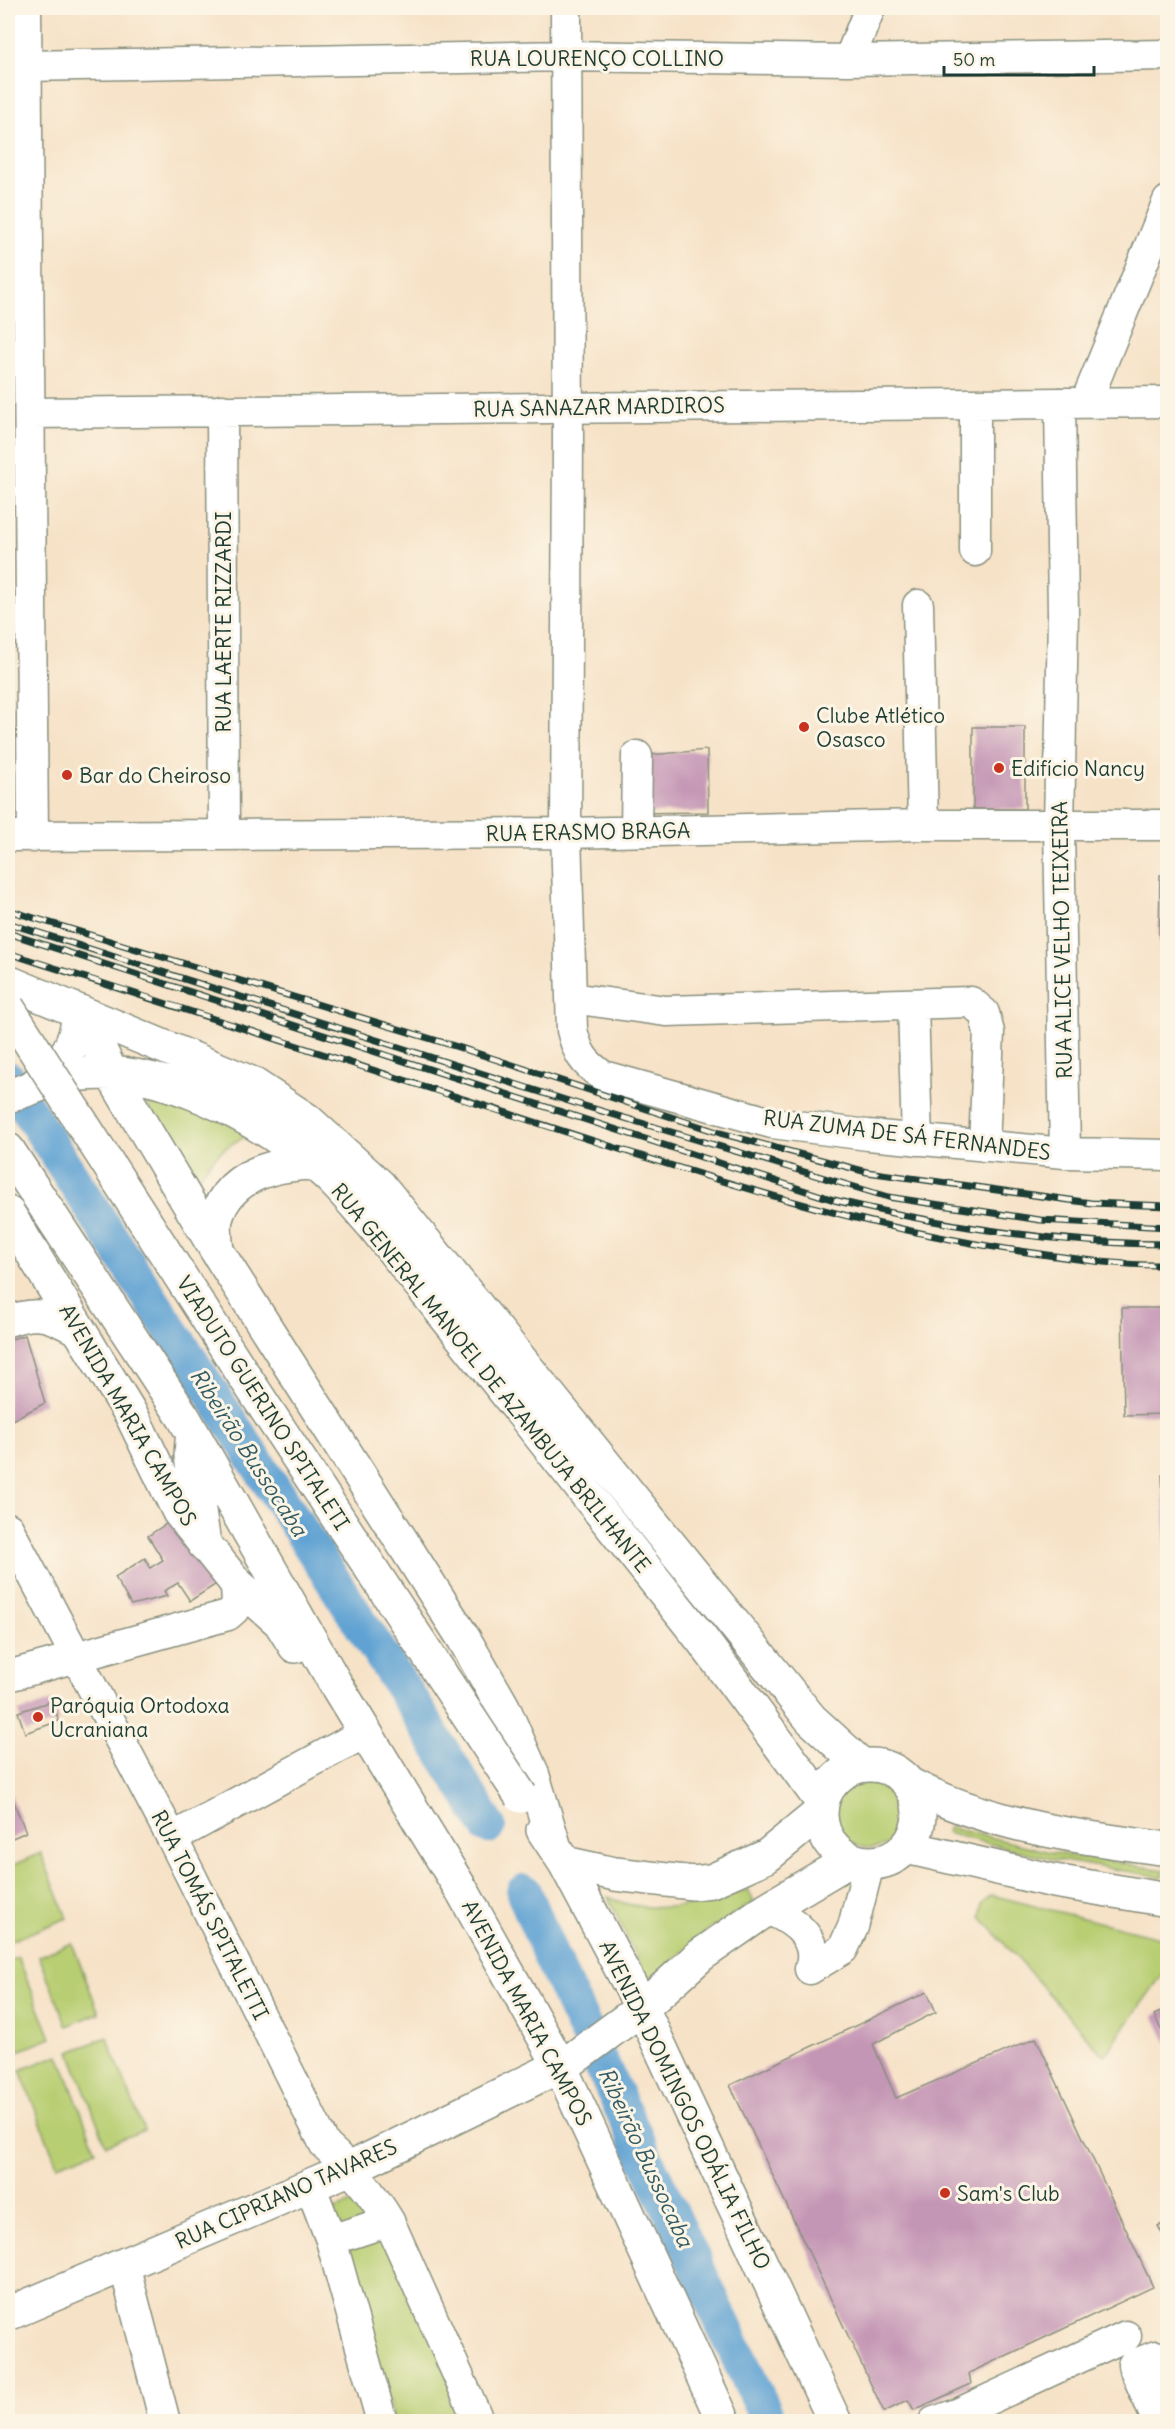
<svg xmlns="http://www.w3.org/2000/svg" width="1175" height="2429" viewBox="0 0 1175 2429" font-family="Delius,sans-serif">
<rect width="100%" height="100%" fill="#fcf5e5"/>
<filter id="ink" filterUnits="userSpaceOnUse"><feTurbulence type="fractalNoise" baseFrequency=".0167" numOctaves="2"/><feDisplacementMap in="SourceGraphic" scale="12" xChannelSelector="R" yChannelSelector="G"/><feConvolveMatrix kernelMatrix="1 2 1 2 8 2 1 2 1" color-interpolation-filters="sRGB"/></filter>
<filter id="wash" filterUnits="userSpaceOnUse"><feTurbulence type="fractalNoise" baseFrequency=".008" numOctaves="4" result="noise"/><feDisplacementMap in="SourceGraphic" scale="24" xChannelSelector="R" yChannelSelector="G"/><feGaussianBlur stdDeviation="1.35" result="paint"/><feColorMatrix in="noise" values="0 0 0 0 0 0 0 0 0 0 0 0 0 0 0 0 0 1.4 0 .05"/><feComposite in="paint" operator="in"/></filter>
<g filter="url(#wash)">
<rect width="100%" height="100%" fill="#f6e2c7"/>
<path fill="#b8ce72" stroke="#6c8653" stroke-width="1.5" d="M 137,1089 L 156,1091 L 252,1134 C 223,1146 214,1155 197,1180 Z
M834 1811a37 37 0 1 1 74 0a37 37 0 1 1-74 0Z
M 948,1827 L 1054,1853 L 1163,1870 L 1162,1877 L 1052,1859 L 946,1833 Z
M 41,1853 L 67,1918 L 8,1942 L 8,1867 Z
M 748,1889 L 754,1902 L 705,1932 L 648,1983 L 608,1897 C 651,1918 704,1903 748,1889 Z
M 991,1895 L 1167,1939 L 1167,1968 L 1104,2056 L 981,1917 L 982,1904 Z
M 72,1943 L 99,2013 L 67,2026 L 39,1956 Z
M 18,1957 L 51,2038 L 9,2055 L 8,1961 Z
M 107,2037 L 144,2130 L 106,2145 L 70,2052 Z
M 59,2055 L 96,2151 L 57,2165 L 20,2070 Z
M 355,2202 C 392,2222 448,2377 467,2421 L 394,2421 L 332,2210 Z"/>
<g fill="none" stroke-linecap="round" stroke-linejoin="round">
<path stroke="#5fa2d3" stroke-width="36" d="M 8,1079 L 413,1704 L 488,1826
M 524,1892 L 551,1957 L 769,2422"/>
</g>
<g id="blocks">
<path fill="#c496b5" d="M 973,727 L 1025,727 L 1025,809 L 973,809 Z
M 707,750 L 708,812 L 636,813 L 637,756 Z
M 1160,875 L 1168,875 L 1168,939 L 1159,939 Z
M 1122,1308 L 1168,1308 L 1168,1414 L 1124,1415 Z
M 25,1335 L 45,1403 L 8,1422 L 8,1340 Z
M 1162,1475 L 1168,1475 L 1168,1549 L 1166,1549 Z
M 175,1518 L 218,1583 L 190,1601 L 178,1583 L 164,1591 L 167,1596 L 131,1605 L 115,1577 L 145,1558 L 150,1568 L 163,1560 L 148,1536 Z
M 52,1701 L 59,1721 L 25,1733 L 18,1712 Z
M 8,1788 L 26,1832 L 8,1840 Z
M 927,1992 L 936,2012 L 873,2044 L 896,2098 L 1036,2038 L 1153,2287 L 969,2373 L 971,2384 L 914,2410 L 908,2400 L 884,2412 L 730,2085 Z
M 1168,2008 L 1168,2044 L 1154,2015 Z
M 1168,2222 L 1168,2245 L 1158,2226 Z"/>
</g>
</g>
<g filter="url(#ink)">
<use href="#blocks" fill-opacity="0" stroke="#8a907e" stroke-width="1.5"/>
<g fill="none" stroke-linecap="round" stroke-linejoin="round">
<defs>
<path id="minor" d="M 26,8 L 33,837
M 566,8 L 568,438 L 566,833 L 572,1030 C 578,1054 583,1062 603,1076 L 772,1123 L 868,1135 L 1065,1153 L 1168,1155
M 849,60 L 870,8
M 26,66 L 565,56 L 849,60 L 1168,55
M 1086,402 L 1168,201
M 1060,403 L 1063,614 L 1059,827 L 1065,1153
M 222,410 L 224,833
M 30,413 L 1168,402
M 975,551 L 975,404
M 918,605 L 923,825
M 636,831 L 637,756
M 8,836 L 566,833 L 923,825 L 1168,825
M 571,998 L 666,1011 L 971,1002 L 984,1013 L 989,1032 L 984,1146
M 913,1004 L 917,1140
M 8,1321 C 41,1309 52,1317 82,1333
M 8,1528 L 172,1838 L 325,2145 C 351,2168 371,2191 389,2221 L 479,2422
M 8,1676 L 228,1615 L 237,1607 L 236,1583
M 172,1838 L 366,1732
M 767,1909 C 792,1919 821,1938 810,1969
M 810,1969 L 843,1949 L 853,1927 L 869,1864
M 310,2185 L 331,2240 L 382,2422
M 331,2240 L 389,2221
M 124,2264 L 165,2422
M 934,2422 L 957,2414 L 1126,2336
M 1158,2422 L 1133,2365 L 1156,2356 L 1168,2379"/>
<path id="major" d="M 8,982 L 251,1083 L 307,1120 L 379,1185 L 811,1719 L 860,1764
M 84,1015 L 111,1073 L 217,1251 L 464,1639 L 503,1707 L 532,1773 L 555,1848
M 34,1086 C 62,1060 75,1053 79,1013
M 8,1096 C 31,1089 58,1076 82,1074 C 163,1066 251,1115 313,1163 C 336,1180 354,1204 373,1225 L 703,1641 L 822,1802
M 8,1150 L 184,1418 L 335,1683 L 464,1894 L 560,2066 L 724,2422
M 8,1213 L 132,1416 L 179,1512 L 236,1583 L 280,1622 L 295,1646
M 217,1251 C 216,1241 214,1228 216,1219 C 228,1174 274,1164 314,1163
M 192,1441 L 191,1456 L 204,1544
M821 1814a49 49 0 1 1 98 0a49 49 0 1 1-98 0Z
M 909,1784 C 987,1825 1081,1838 1168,1849
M 543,1830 L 565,1863 L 642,2008 L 835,2422
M 906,1847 L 1054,1881 L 1168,1900
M 565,1863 L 615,1874 L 693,1883 L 711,1881 L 767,1856 L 821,1812
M 8,2314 L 351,2168 L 570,2061 L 642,2008 L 701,1955 L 767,1909 L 850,1860"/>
</defs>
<use href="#minor" stroke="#8a907e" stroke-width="33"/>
<use href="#major" stroke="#8a907e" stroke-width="36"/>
<use href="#minor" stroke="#fff" stroke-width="30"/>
<use href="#major" stroke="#fff" stroke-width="33"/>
<defs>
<path id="rail" d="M 8,910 L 461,1048 L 720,1133 L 867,1172 L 1091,1203 L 1168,1206
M 8,923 L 578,1104 L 888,1197 L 1040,1220 L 1168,1227
M 8,933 L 834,1200 C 943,1226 1056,1244 1168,1244
M 8,953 C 212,1017 415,1085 619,1149 C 758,1193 896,1235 1041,1254 C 1083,1260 1125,1266 1168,1265"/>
</defs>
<use href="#rail" stroke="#1f3d34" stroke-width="7"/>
<use href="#rail" stroke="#fcf5e5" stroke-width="4.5" stroke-dasharray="14" stroke-linecap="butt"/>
<defs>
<path id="major-bridge" d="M 8,1008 L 243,1374 L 521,1796"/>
</defs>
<use href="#major-bridge" stroke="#8a907e" stroke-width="36" stroke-linecap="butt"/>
<use href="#major-bridge" stroke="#fff" stroke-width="33"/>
</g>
</g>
<g fill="#c8321e" stroke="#fcf5e5" stroke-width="2">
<circle cx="804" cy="727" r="6"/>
<circle cx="999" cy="768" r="6"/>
<circle cx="67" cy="775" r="6"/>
<circle cx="38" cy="1717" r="6"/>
<circle cx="945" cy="2193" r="6"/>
</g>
<g text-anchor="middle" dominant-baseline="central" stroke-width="6" stroke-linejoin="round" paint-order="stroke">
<g font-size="21" fill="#1f3d34" stroke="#fcf5e5">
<text x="597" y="58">RUA LOURENÇO COLLINO</text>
<text transform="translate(599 407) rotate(-1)">RUA SANAZAR MARDIROS</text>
<text transform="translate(223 622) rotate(-90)">RUA LAERTE RIZZARDI</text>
<text transform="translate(588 832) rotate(-1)">RUA ERASMO BRAGA</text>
<text transform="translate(1062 940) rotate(-91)">RUA ALICE VELHO TEIXEIRA</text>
<text transform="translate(907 1135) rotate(7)">RUA ZUMA DE SÁ FERNANDES</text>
<text transform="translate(491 1378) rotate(51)">RUA GENERAL MANOEL DE AZAMBUJA BRILHANTE</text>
<text transform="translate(263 1403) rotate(57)">VIADUTO GUERINO SPITALETI</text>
<text transform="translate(128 1415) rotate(60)">AVENIDA MARIA CAMPOS</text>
<text transform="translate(210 1915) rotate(63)">RUA TOMÁS SPITALETTI</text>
<text transform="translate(527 2013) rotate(62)">AVENIDA MARIA CAMPOS</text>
<text transform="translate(685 2105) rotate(64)">AVENIDA DOMINGOS ODÁLIA FILHO</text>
<text transform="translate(286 2194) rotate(-24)">RUA CIPRIANO TAVARES</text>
</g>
<g font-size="21" fill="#1f3d34" stroke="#fcf5e5" text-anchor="start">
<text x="816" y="715">Clube Atlético<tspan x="816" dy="24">Osasco</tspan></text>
<text x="1011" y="768">Edifício Nancy</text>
<text x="79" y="775">Bar do Cheiroso</text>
<text x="50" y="1705">Paróquia Ortodoxa<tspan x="50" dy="24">Ucraniana</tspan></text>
<text x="957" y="2193">Sam's Club</text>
</g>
<g font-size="22" font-style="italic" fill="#325b64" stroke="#fcf5e5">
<text transform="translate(249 1452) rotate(57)">Ribeirão Bussocaba</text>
<text transform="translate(646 2157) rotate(65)">Ribeirão Bussocaba</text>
</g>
</g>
<rect width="1175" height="2429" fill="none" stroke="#fcf5e5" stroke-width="30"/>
<path d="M944 66v9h150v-9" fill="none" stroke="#1f3d34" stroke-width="3"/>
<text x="953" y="66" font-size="18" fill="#1f3d34" stroke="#fcf5e5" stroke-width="4.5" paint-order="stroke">50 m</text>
</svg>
